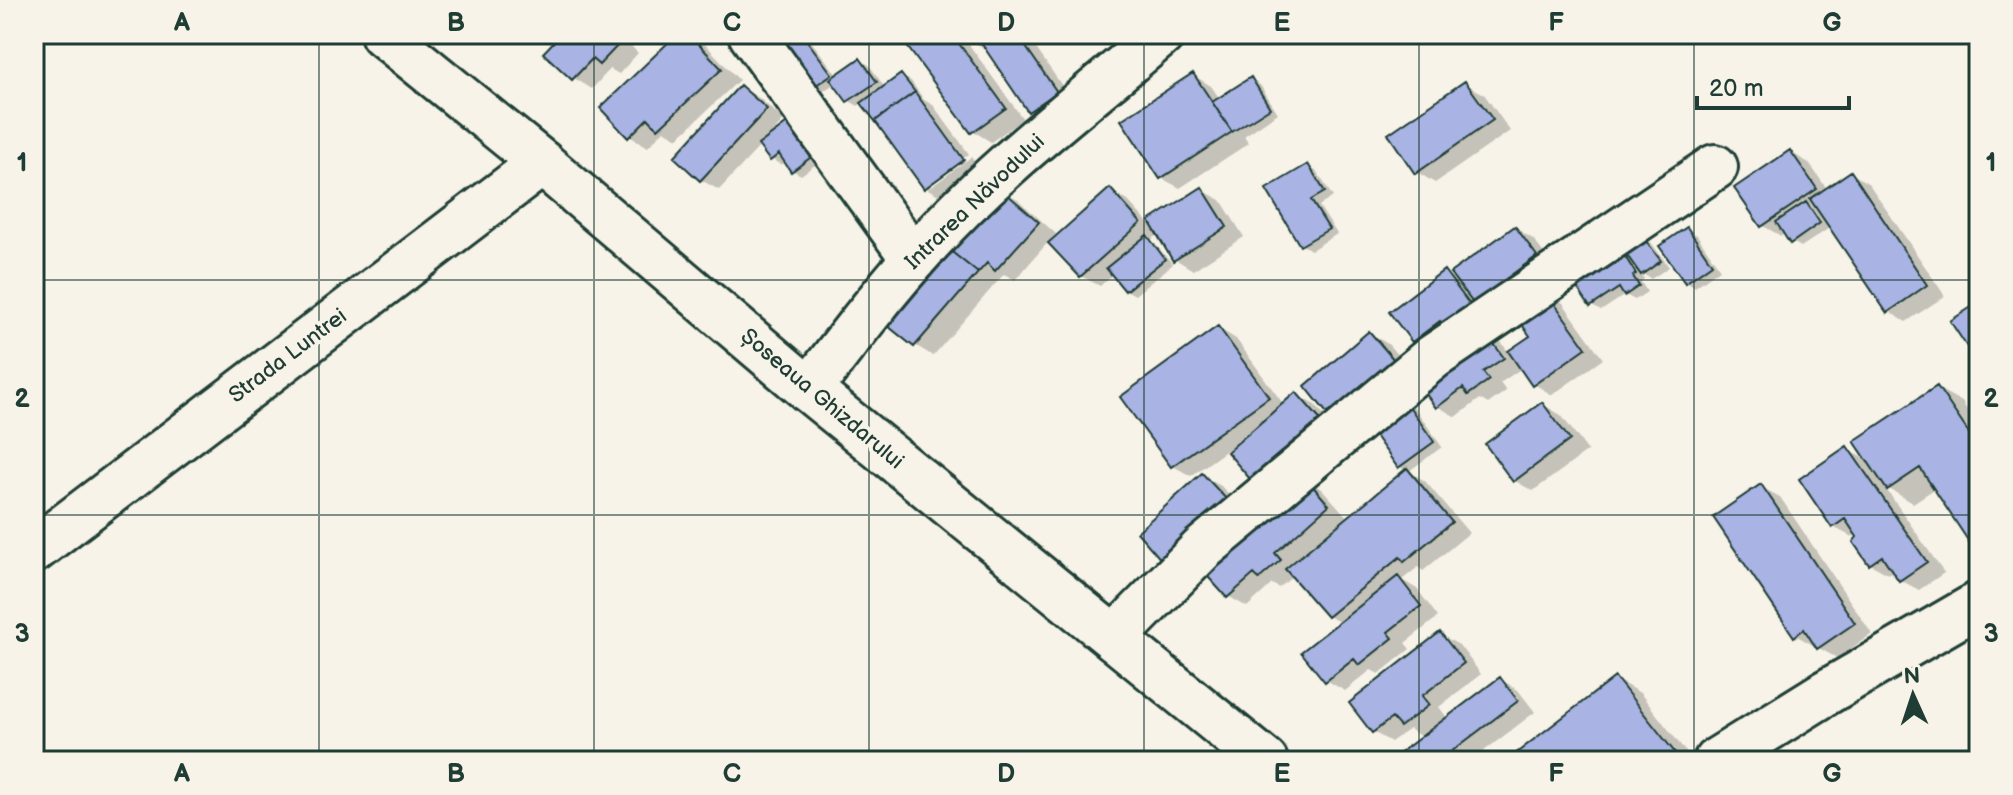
<svg xmlns="http://www.w3.org/2000/svg" width="2013" height="795" viewBox="0 0 2013 795" font-family="'Balsamiq Sans',sans-serif">
<rect width="100%" height="100%" fill="#f7f3e8"/>
<filter id="ink" filterUnits="userSpaceOnUse"><feTurbulence type="fractalNoise" baseFrequency=".0125" numOctaves="2"/><feDisplacementMap in="SourceGraphic" scale="16" xChannelSelector="R" yChannelSelector="G"/><feConvolveMatrix kernelMatrix="1 2 1 2 8 2 1 2 1" color-interpolation-filters="sRGB"/></filter>
<g filter="url(#ink)">
<path fill="#0003" d="M 564,34 L 640,34 L 630,45 L 638,53 L 619,74 L 610,69 L 592,89 L 574,78 Z
M 680,34 L 689,34 L 702,41 L 739,80 L 678,138 L 664,130 L 648,147 L 629,136 Z
M 793,34 L 807,36 L 838,76 L 861,60 L 870,66 L 885,88 L 901,76 L 911,81 L 924,100 L 933,105 L 969,154 L 930,183 L 930,188 L 971,157 L 981,171 L 944,198 L 926,188 L 863,102 L 858,106 L 848,100 L 836,83 L 823,91 L 813,86 Z
M 901,34 L 1026,34 L 1074,103 L 1048,121 L 1030,110 L 985,49 L 962,35 L 1023,119 L 991,142 L 973,131 Z
M 1193,75 L 1211,86 L 1220,99 L 1251,80 L 1260,85 L 1278,113 L 1244,136 L 1249,143 L 1180,188 L 1161,178 Z
M 1466,84 L 1484,94 L 1510,131 L 1435,183 L 1417,172 Z
M 741,87 L 759,98 L 784,120 L 770,136 L 771,137 L 826,157 L 801,175 L 792,170 L 786,161 L 781,165 L 771,159 L 761,145 L 719,190 L 701,180 L 676,156 Z
M 1790,152 L 1809,163 L 1827,189 L 1851,173 L 1869,184 L 1945,296 L 1906,322 L 1888,311 L 1831,227 L 1801,247 L 1792,242 L 1786,233 L 1781,236 L 1763,226 Z
M 1308,166 L 1317,172 L 1333,197 L 1319,206 L 1337,234 L 1311,250 L 1302,245 Z
M 999,189 L 1017,199 L 1056,234 L 1050,240 L 1052,242 L 1110,190 L 1128,201 L 1149,224 L 1202,190 L 1221,200 L 1244,237 L 1193,270 L 1175,259 L 1159,234 L 1151,240 L 1173,264 L 1135,295 L 1126,290 L 1113,274 L 1100,286 L 1081,276 L 1049,241 L 1015,280 L 1004,274 L 933,356 L 915,345 Z
M 1515,228 L 1533,239 L 1554,267 L 1487,334 L 1502,343 L 1509,353 L 1533,336 L 1545,293 L 1563,303 L 1603,359 L 1552,395 L 1534,384 L 1522,368 L 1500,383 L 1506,391 L 1488,404 L 1480,399 L 1456,417 L 1437,406 L 1432,351 L 1413,341 L 1444,273 L 1459,282 Z
M 1687,229 L 1697,235 L 1720,269 L 1695,287 L 1686,281 Z
M 1641,236 L 1650,241 L 1669,267 L 1651,279 L 1640,272 L 1644,279 L 1641,282 L 1647,292 L 1635,300 L 1625,295 L 1601,311 L 1592,306 L 1575,280 Z
M 1218,328 L 1236,339 L 1284,405 L 1297,395 L 1315,405 L 1348,443 L 1270,488 L 1251,478 L 1227,450 L 1191,476 L 1173,466 Z
M 1369,333 L 1388,344 L 1412,372 L 1350,426 Z
M 1937,388 L 1962,402 L 1979,428 L 1979,553 L 1936,488 L 1913,503 L 1884,486 L 1944,573 L 1919,590 L 1900,580 L 1894,570 L 1888,574 L 1870,564 L 1857,533 L 1852,537 L 1833,527 L 1847,449 L 1871,462 Z
M 1405,402 L 1414,407 L 1442,447 L 1409,471 L 1425,481 L 1469,533 L 1423,571 L 1418,567 L 1402,580 L 1417,589 L 1438,617 L 1405,643 L 1410,649 L 1379,674 L 1371,670 L 1345,691 L 1326,680 L 1341,623 L 1328,616 L 1294,575 L 1279,588 L 1272,584 L 1247,607 L 1228,596 L 1304,479 L 1322,489 L 1349,519 L 1406,471 L 1399,466 Z
M 1542,404 L 1561,415 L 1588,451 L 1533,491 L 1515,481 Z
M 1202,476 L 1221,486 L 1246,514 L 1208,558 Z
M 1761,487 L 1780,497 L 1872,634 L 1837,658 L 1795,635 Z
M 1441,635 L 1459,645 L 1481,674 L 1439,707 L 1448,719 L 1500,679 L 1518,690 L 1535,712 L 1471,761 L 1410,761 L 1423,738 L 1409,729 L 1391,742 L 1373,732 Z
M 1615,679 L 1640,693 L 1693,761 L 1510,761 Z"/>
<path fill="#a9b3e4" stroke="#1f3d34" stroke-width="2" d="M 561,34 L 613,34 L 621,42 L 599,65 L 592,59 L 572,80 L 543,53 Z
M 677,34 L 689,34 L 722,69 L 658,129 L 648,118 L 628,138 L 600,108 Z
M 789,34 L 802,34 L 832,74 L 812,88 L 777,43 Z
M 898,34 L 952,34 L 1006,108 L 971,133 Z
M 961,34 L 1017,34 L 1057,92 L 1028,112 L 975,34 L 965,40 Z
M 860,58 L 877,82 L 847,102 L 830,79 Z
M 1193,73 L 1232,132 L 1160,179 L 1121,120 Z
M 901,74 L 915,92 L 875,121 L 861,103 Z
M 1251,77 L 1270,108 L 1232,132 L 1212,102 Z
M 1465,81 L 1493,120 L 1415,174 L 1388,134 Z
M 740,85 L 767,109 L 700,181 L 674,157 Z
M 915,92 L 964,160 L 924,189 L 875,121 Z
M 794,118 L 818,152 L 791,172 L 779,154 L 770,161 L 758,145 Z
M 1790,150 L 1817,189 L 1761,227 L 1734,188 Z
M 1308,164 L 1325,192 L 1311,200 L 1329,229 L 1300,246 L 1266,189 Z
M 1851,171 L 1927,285 L 1887,313 L 1810,199 Z
M 998,186 L 1039,222 L 995,271 L 987,263 L 978,273 L 947,248 Z
M 1202,187 L 1227,227 L 1173,261 L 1149,221 Z
M 1110,188 L 1141,223 L 1080,277 L 1048,243 Z
M 1806,202 L 1820,223 L 1790,244 L 1776,222 Z
M 1515,226 L 1537,256 L 1473,303 L 1450,273 Z
M 1687,227 L 1712,264 L 1685,283 L 1659,246 Z
M 1641,234 L 1661,261 L 1641,275 L 1621,247 Z
M 1147,235 L 1165,259 L 1125,291 L 1106,268 Z
M 1619,247 L 1636,274 L 1633,276 L 1639,286 L 1624,296 L 1619,288 L 1590,307 L 1572,280 Z
M 947,248 L 978,273 L 914,347 L 883,322 Z
M 1444,270 L 1479,317 L 1452,337 L 1440,321 L 1412,342 L 1389,312 Z
M 1545,290 L 1586,348 L 1532,386 L 1508,351 L 1530,336 L 1513,312 Z
M 1979,302 L 1979,365 L 1950,321 Z
M 1218,326 L 1269,397 L 1171,467 L 1120,397 Z
M 1484,330 L 1504,358 L 1483,372 L 1489,380 L 1468,395 L 1463,388 L 1436,408 L 1416,380 Z
M 1369,331 L 1395,361 L 1330,417 L 1305,386 Z
M 1937,386 L 1979,448 L 1979,557 L 1920,468 L 1887,490 L 1854,441 Z
M 1296,392 L 1331,432 L 1306,453 L 1295,440 L 1250,479 L 1227,452 Z
M 1404,399 L 1434,442 L 1398,468 L 1368,426 Z
M 1542,402 L 1570,440 L 1513,482 L 1485,444 Z
M 1847,446 L 1927,562 L 1899,581 L 1882,556 L 1869,565 L 1853,542 L 1857,537 L 1845,519 L 1832,528 L 1799,479 Z
M 1407,468 L 1452,522 L 1404,562 L 1400,557 L 1327,617 L 1285,569 Z
M 1202,473 L 1229,502 L 1163,562 L 1137,532 Z
M 1304,476 L 1329,505 L 1275,553 L 1281,560 L 1259,579 L 1254,574 L 1227,598 L 1201,569 Z
M 1761,484 L 1855,623 L 1817,649 L 1804,629 L 1794,637 L 1713,517 Z
M 1398,576 L 1421,606 L 1388,632 L 1393,638 L 1359,665 L 1354,659 L 1325,682 L 1301,652 Z
M 1440,632 L 1464,663 L 1422,696 L 1429,705 L 1400,727 L 1392,718 L 1372,733 L 1349,703 Z
M 1500,677 L 1518,701 L 1443,758 L 1445,761 L 1408,761 L 1401,752 Z
M 1615,677 L 1680,759 L 1506,761 Z"/>
<g fill="none" stroke-linecap="round" stroke-linejoin="round">
<defs>
<path id="minor" d="M 751,34 L 914,259
M 809,390 C 848,339 886,289 929,242 C 998,165 1084,102 1162,34
M 34,550 L 542,163
M 1114,638 L 1202,549 L 1433,357 L 1715,167
M 1716,761 L 1827,692 L 1979,604"/>
<path id="major" d="M 383,34 L 542,163 L 809,390 L 1265,761"/>
</defs>
<use href="#minor" stroke="#1f3d34" stroke-width="50"/>
<use href="#major" stroke="#1f3d34" stroke-width="50"/>
<use href="#minor" stroke="#f7f3e8" stroke-width="44"/>
<use href="#major" stroke="#f7f3e8" stroke-width="44"/>
</g>
</g>
<path fill="none" stroke="#1f3d34" stroke-width="2" stroke-opacity="0.55" d="M 319,34 L 319,761M 594,34 L 594,761M 869,34 L 869,761M 1144,34 L 1144,761M 1419,34 L 1419,761M 1694,34 L 1694,761M 34,280 L 1979,280M 34,515 L 1979,515"/>
<g text-anchor="middle" dominant-baseline="central" stroke-width="8" stroke-linejoin="round" paint-order="stroke">
<g font-size="22" fill="#1f3d34" stroke="#f7f3e8">
<text transform="translate(975 202) rotate(-44)">Intrarea Năvodului</text>
<text transform="translate(288 356) rotate(-37)">Strada Luntrei</text>
<text transform="translate(822 399) rotate(40)">Șoseaua Ghizdarului</text>
</g>
</g>
<rect width="2013" height="795" fill="none" stroke="#f7f3e8" stroke-width="88"/>
<g transform="translate(1913 695) rotate(357)" stroke="#f7f3e8" stroke-width="6" paint-order="stroke">
<path d="M0-6L14 30L0 20L-14 30Z" fill="#1f3d34"/>
<text y="-12" font-size="22" font-weight="bold" text-anchor="middle" fill="#1f3d34">N</text>
</g>
<path d="M1697 96v12h152v-12" fill="none" stroke="#1f3d34" stroke-width="4"/>
<text x="1709" y="96" font-size="24" fill="#1f3d34" stroke="#f7f3e8" stroke-width="6" paint-order="stroke">20 m</text>
<rect x="44" y="44" width="1925" height="707" fill="none" stroke="#1f3d34" stroke-width="3"/>
<g font-size="26" text-anchor="middle" font-weight="bold" fill="#1f3d34">
<text x="182" y="31">A</text>
<text x="456" y="31">B</text>
<text x="732" y="31">C</text>
<text x="1006" y="31">D</text>
<text x="1282" y="31">E</text>
<text x="1556" y="31">F</text>
<text x="1832" y="31">G</text>
<text x="22" y="171">1</text>
<text x="1991" y="171">1</text>
<text x="22" y="407">2</text>
<text x="1991" y="407">2</text>
<text x="22" y="642">3</text>
<text x="1991" y="642">3</text>
<text x="182" y="782">A</text>
<text x="456" y="782">B</text>
<text x="732" y="782">C</text>
<text x="1006" y="782">D</text>
<text x="1282" y="782">E</text>
<text x="1556" y="782">F</text>
<text x="1832" y="782">G</text>
</g>
</svg>
